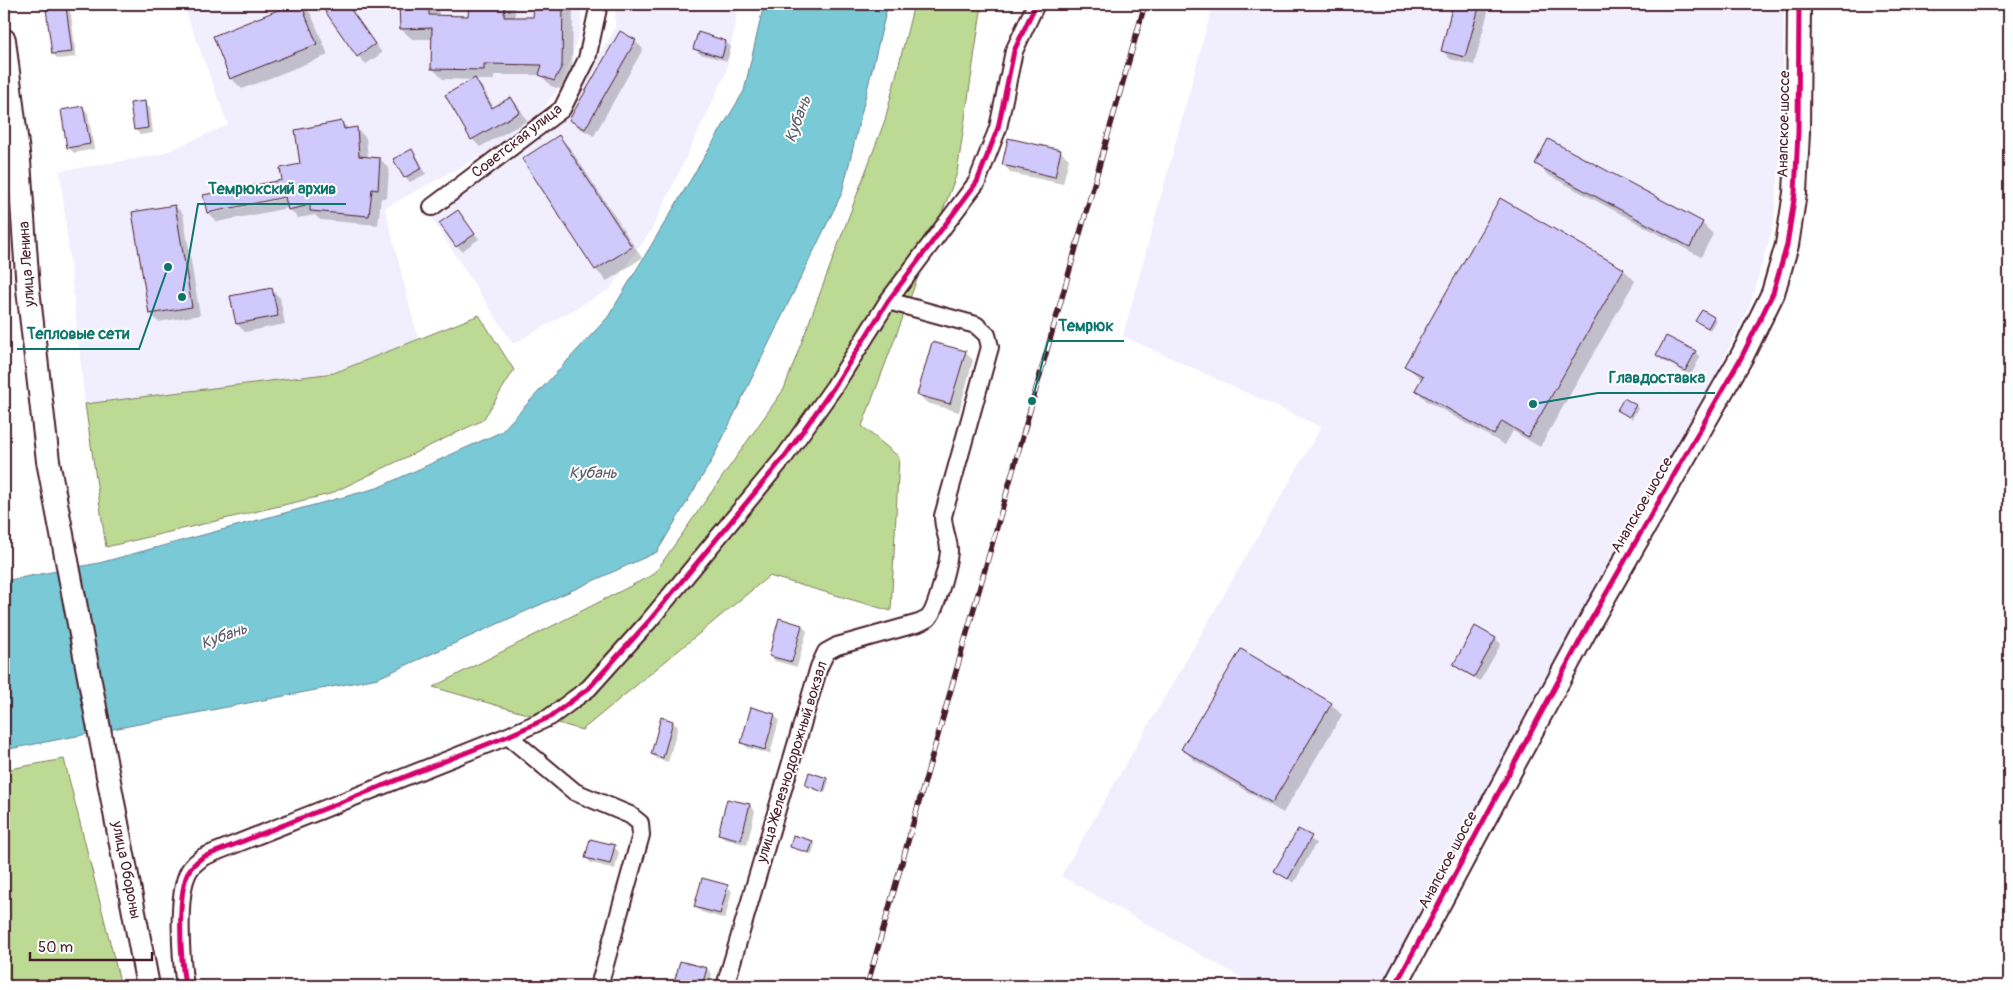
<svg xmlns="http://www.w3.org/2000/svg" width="2013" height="990" viewBox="0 0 2013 990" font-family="Pangolin,sans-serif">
<rect width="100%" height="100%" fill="#fff"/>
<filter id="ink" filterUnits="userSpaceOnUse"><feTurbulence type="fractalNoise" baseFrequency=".02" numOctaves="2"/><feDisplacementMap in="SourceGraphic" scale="10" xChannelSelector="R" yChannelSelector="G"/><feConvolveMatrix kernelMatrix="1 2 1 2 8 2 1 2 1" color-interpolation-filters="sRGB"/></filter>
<g filter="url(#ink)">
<path fill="#f1effe" d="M 183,4 L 581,4 L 581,30 L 562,83 L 536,118 L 505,143 L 385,208 L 418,339 L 334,373 L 85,404 L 60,171 L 159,155 L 228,125 Z
M 615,4 L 739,4 L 726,73 L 652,229 L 610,289 L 513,344 L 431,218 L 565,116 L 615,28 Z
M 1213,4 L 1784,4 L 1782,135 L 1774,222 L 1750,305 L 1716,374 L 1382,986 L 1256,986 L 1061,876 L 1321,427 L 1123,336 Z"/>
<path fill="#bcda93" stroke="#837c5f" d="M 914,4 L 982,4 L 957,173 L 862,426 L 899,457 L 891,611 L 769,576 L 582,730 L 433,687 L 654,574 L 784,389 L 885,120 Z
M 479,315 L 514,370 L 483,420 L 330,494 L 106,547 L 85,404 L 334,373 Z
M 64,759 L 121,986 L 4,986 L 4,770 Z"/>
<path fill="#7ac9d6" stroke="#678592" d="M 764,4 L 888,4 L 842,193 L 712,460 L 657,552 L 378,678 L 4,750 L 4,581 L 99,563 L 377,488 L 501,432 L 608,317 L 744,91 Z"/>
<path fill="#0003" fill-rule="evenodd" d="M 297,4 L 301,4 L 311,14 L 328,55 L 242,89 L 231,78 L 214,37 Z
M 321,4 L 348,4 L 382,53 L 366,64 L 358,56 Z
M 400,4 L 438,4 L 439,17 L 470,17 L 470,4 L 515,4 L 515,18 L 535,18 L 535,4 L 573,4 L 572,77 L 565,91 L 551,86 L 541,75 L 494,75 L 494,80 L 475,80 L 483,88 L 494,108 L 511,98 L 519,107 L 527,121 L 480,147 L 472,139 L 475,80 L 443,79 L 433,69 L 433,39 L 412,39 L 401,29 Z
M 1454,4 L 1490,4 L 1474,65 L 1450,59 L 1442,50 Z
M 66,8 L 71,13 L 76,57 L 58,59 L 53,54 Z
M 635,41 L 643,49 L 594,136 L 579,128 L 571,119 Z
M 726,42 L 731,47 L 727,61 L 700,54 L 694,48 Z
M 144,103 L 150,108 L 153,133 L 140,135 L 135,129 Z
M 83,107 L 88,113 L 94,149 L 74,153 L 68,147 Z
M 342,123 L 349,129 L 357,129 L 366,138 L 368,158 L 380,159 L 389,168 L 387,198 L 381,198 L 378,225 L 320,220 L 315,215 L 298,218 L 288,208 L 217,222 L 208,212 L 284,181 L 302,165 ZM 291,195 L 292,197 L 213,213 L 213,210 Z
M 559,137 L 570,148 L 642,258 L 607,281 L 596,270 L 524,159 Z
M 411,151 L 417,156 L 426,174 L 410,182 L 405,177 Z
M 1060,151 L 1069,159 L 1063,184 L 1011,173 L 1003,164 Z
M 1537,164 L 1702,223 L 1713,234 L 1701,257 L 1548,175 Z
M 1500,200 L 1624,270 L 1635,281 L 1540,447 L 1513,431 L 1505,445 L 1427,401 L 1416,390 L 1422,380 L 1405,365 Z
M 175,206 L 183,214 L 200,315 L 158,322 L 150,313 Z
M 458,211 L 479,239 L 462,251 L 457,246 Z
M 272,290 L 280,298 L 285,324 L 245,332 L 237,324 Z
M 1713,318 L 1716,320 L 1710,330 L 1697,321 Z
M 965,352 L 973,360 L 959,412 L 927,403 L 918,394 Z
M 1695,352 L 1700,357 L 1691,375 L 1662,360 L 1657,355 Z
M 1624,400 L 1638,408 L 1632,419 L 1618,410 Z
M 802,626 L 807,631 L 797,667 L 775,661 L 770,655 Z
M 1476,628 L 1496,639 L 1501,644 L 1480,681 L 1460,670 L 1454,665 Z
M 1331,704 L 1342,715 L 1283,813 L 1194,760 L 1183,749 Z
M 774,715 L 779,720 L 770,754 L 748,748 L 743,743 Z
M 662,719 L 673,722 L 678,727 L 668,762 L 657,759 L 652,754 Z
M 827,779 L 829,781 L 825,793 L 806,785 Z
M 728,800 L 750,805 L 755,811 L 747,845 L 725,839 L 720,834 Z
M 1299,831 L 1316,843 L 1294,883 L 1276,871 Z
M 812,842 L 815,844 L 812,854 L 791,847 Z
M 614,847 L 619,852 L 615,869 L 591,863 L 586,858 Z
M 727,886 L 732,891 L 725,919 L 701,912 L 696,907 Z
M 681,962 L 707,969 L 712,974 L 709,986 L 675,986 Z"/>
<path fill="#cfc9fc" stroke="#4a1f2b" d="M 293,4 L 301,4 L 317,44 L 230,79 L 213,36 Z
M 320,4 L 347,4 L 375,44 L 357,57 Z
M 399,4 L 429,4 L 429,15 L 468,16 L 469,4 L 505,4 L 504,17 L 533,17 L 534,4 L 563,4 L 562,66 L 554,81 L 539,75 L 542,65 L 484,64 L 484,70 L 431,69 L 432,28 L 400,29 Z
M 1453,4 L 1480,4 L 1465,57 L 1441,51 Z
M 66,6 L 72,52 L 52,54 L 46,9 Z
M 620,31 L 636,40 L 585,129 L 569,120 Z
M 698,32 L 726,41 L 722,57 L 693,49 Z
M 475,78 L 492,108 L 511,97 L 520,112 L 471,140 L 445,95 Z
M 145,101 L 148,128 L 134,130 L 130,103 Z
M 83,106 L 90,144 L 67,148 L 61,110 Z
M 342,121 L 344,129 L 357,127 L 359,156 L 380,158 L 378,190 L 372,189 L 369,216 L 310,211 L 310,205 L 288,210 L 285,197 L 207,213 L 203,195 L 282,180 L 280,168 L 300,164 L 295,130 Z
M 559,135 L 632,247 L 595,270 L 522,159 Z
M 1008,138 L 1061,150 L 1055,177 L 1002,165 Z
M 1548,139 L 1703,222 L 1690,247 L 1535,164 Z
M 412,149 L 422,168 L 404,178 L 393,159 Z
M 1500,198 L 1624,269 L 1528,437 L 1502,421 L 1494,435 L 1415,390 L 1423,376 L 1404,366 Z
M 175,205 L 192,307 L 149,314 L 132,212 Z
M 458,210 L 475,234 L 456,247 L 439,223 Z
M 272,288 L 278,316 L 236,324 L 230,296 Z
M 1702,310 L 1714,317 L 1708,328 L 1695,321 Z
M 1666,336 L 1696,351 L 1685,371 L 1656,355 Z
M 932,342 L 966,351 L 950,404 L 917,395 Z
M 1624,398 L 1636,405 L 1629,417 L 1617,410 Z
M 779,618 L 802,625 L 792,662 L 769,656 Z
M 1475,626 L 1496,638 L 1474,677 L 1453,665 Z
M 1241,649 L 1332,703 L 1272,803 L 1181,749 Z
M 751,707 L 775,714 L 765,750 L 741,743 Z
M 661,717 L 673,721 L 663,758 L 651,754 Z
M 809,772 L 827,778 L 823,792 L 805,785 Z
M 727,799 L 750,804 L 741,840 L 718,834 Z
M 1298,829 L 1312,836 L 1288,879 L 1274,871 Z
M 793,835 L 813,841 L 809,853 L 790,847 Z
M 590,839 L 615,845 L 610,864 L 585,858 Z
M 702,878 L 728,885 L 720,914 L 694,907 Z
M 680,961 L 707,968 L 702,986 L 673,986 Z"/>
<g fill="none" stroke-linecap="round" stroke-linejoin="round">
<defs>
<path id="street" d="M 432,207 L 562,109 L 587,59 L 599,4
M 508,736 L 575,792 L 630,815 L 640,823 L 641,835 L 599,986
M 185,986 C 181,960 176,893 189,871 C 192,865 198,861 203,857 L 508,736 L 550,717 L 589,688 L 649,621 L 785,456 L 834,387 L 888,301 L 977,182 L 998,128 L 1014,51 L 1036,4
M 725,986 L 819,667 L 826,652 L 837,646 L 919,623 C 922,621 927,620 929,617 C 936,610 949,561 949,550 C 949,539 943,530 943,516 L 990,347 L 987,335 L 976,325 L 888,301"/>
<path id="secondary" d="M 4,40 L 19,161 L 28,289 L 48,461 L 148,986
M 1395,986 L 1591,620 L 1742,356 L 1773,293 L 1787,245 L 1795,193 L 1798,132 L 1799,4"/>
</defs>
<use href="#street" stroke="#4a1f2b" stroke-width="20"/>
<use href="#secondary" stroke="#4a1f2b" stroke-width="26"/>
<use href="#street" stroke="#fff" stroke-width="16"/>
<use href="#secondary" stroke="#fff" stroke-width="22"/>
<defs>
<path id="rail" d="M 867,986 L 1145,4"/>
</defs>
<use href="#rail" stroke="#4a1f2b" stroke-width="5.5"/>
<use href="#rail" stroke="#fff" stroke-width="4" stroke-dasharray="11" stroke-linecap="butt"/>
<defs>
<path id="cycleway" d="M 185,986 C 181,960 176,893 189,871 C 192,865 198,861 203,857 L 508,736 L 550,717 L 589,688 L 649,621 L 785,456 L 834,387 L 888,301 L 977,182 L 998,128 L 1014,51 L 1036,4
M 1395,986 L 1591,620 L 1742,356 L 1773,293 L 1787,245 L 1795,193 L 1798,132 L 1799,4"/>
</defs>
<use href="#cycleway" stroke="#fff" stroke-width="8"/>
<use href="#cycleway" stroke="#d6006c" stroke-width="5"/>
</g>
</g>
<g text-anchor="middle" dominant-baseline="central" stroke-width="4" stroke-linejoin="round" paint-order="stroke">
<g font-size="15" fill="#4a1f2b" stroke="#fff">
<text transform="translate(1784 124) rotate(-89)">Анапское шоссе</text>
<text transform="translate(517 141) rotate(-38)">Советская улица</text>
<text transform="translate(27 264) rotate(-94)">улица Ленина</text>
<text transform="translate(1642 505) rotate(-60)">Анапское шоссе</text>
<text transform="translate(792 762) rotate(-73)">улица Железнодорожный вокзал</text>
<text transform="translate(1448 860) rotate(-62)">Анапское шоссе</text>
<text transform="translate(126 870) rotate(79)">улица Обороны</text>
</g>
<g font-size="16" font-style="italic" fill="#5b5a67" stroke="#fff">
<text transform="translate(798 119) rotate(-70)">Кубань</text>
<text x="593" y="473">Кубань</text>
<text transform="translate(224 636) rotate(-20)">Кубань</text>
</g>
</g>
<path fill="none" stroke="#0f766e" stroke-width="2" d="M182 297L198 204H346M1032 401L1048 341H1124M168 267L139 349H17M1533 404L1598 393H1715"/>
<g fill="#0f766e" stroke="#fff" stroke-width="2">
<circle cx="182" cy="297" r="5"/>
<circle cx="1032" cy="401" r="5"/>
<circle cx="168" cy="267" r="5"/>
<circle cx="1533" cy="404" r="5"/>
</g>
<g font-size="16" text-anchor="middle" font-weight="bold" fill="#0f766e" stroke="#fff" stroke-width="4" stroke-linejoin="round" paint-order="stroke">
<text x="272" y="194">Темрюкский архив</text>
<text x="1086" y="331">Темрюк</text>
<text x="78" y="339">Тепловые сети</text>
<text x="1657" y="383">Главдоставка</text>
</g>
<rect width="2013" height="990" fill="none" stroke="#fff" stroke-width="20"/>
<rect x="10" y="10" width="1993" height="970" fill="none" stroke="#4a1f2b" stroke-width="2" filter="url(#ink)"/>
<path d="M30 952v8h122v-8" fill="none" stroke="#4a1f2b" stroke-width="2.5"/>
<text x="38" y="952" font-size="15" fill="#4a1f2b" stroke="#ffffff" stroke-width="4" paint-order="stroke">50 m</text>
</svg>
